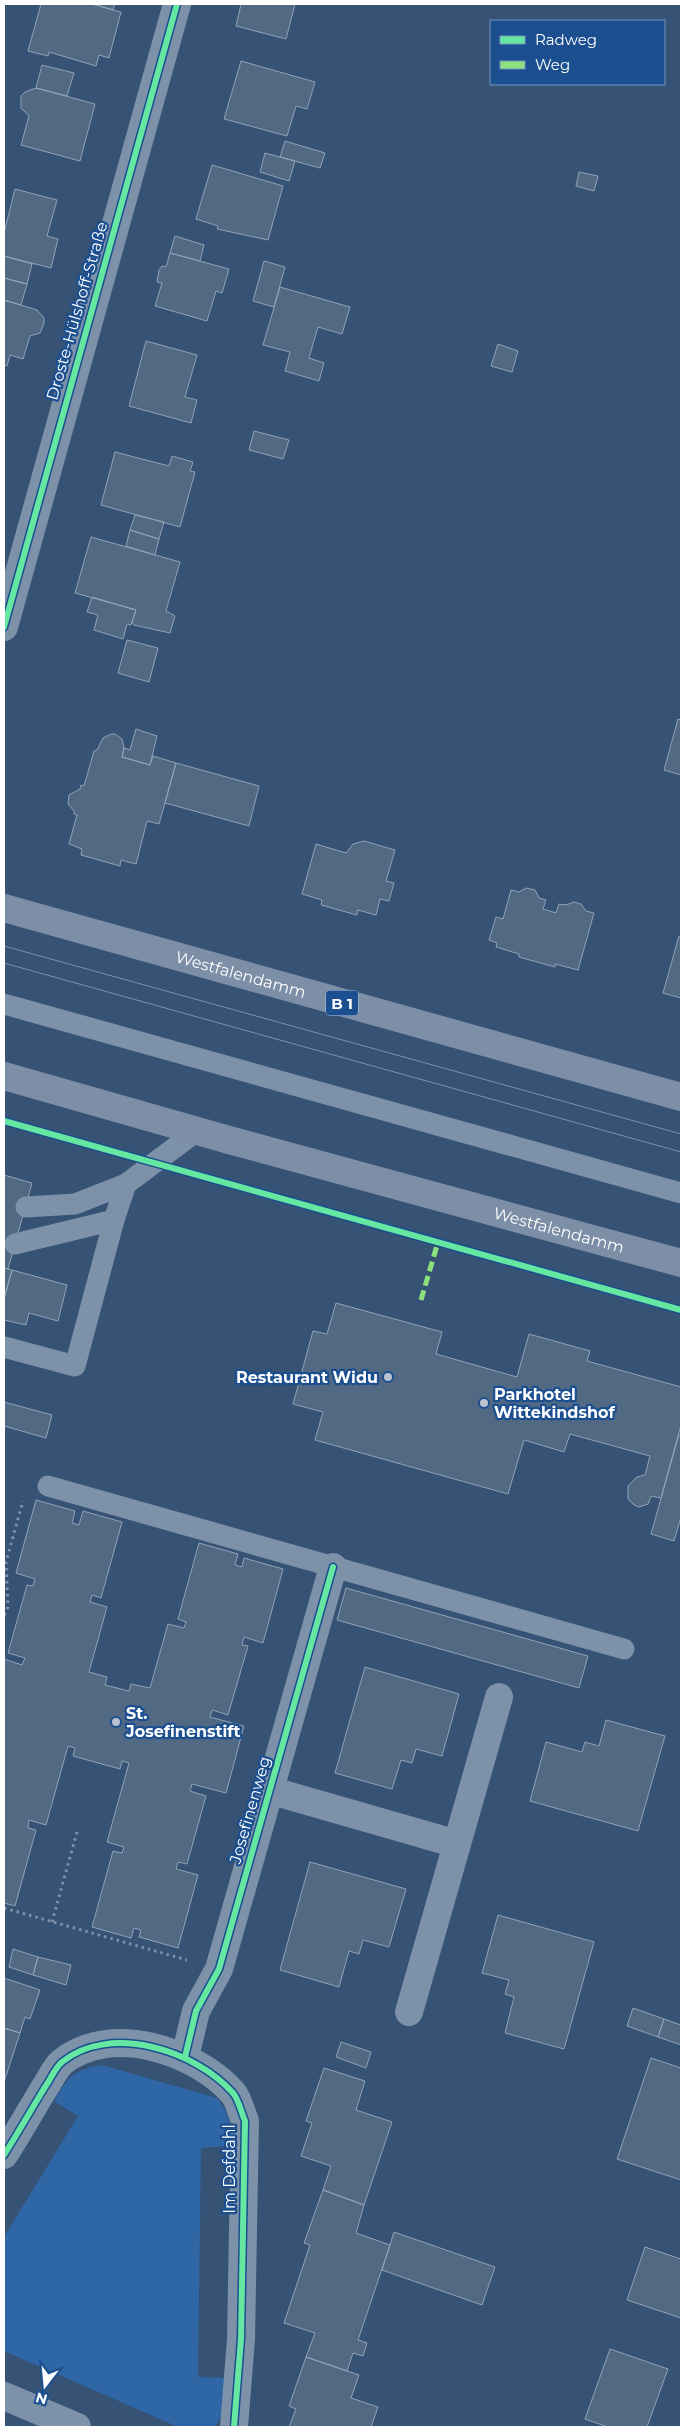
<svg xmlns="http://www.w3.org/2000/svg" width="685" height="2431" viewBox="0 0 685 2431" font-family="Montserrat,sans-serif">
<rect width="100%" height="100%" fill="#365274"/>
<path fill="#2f66a5" d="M 102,2065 L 217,2098 C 231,2114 231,2127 230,2146 L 201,2148 L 198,2377 L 226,2378 L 221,2416 L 215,2427 L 178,2427 L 4,2351 L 4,2237 L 78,2116 L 54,2101 C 69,2076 73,2070 102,2065 Z"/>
<path fill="#526984" stroke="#92a2b6" d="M 41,4 L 92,4 L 121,12 L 109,58 L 99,55 L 96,66 L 49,52 L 48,56 L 28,51 Z
M 92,4 L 115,4 L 113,10 Z
M 241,4 L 295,4 L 286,39 L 236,26 Z
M 241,61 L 315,82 L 307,109 L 296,106 L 287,136 L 224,119 Z
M 42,65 L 74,73 L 67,96 L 36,88 Z
M 36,88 L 95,104 L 80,161 L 21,145 L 29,116 L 21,108 L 21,96 L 25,92 Z
M 285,141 L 325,153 L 320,168 L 280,157 Z
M 265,153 L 295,161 L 289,181 L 260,172 Z
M 212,165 L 283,186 L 268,240 L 217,229 L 218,226 L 196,219 Z
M 579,172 L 598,176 L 594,191 L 576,186 Z
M 15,189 L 57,200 L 47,236 L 58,239 L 51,268 L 4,256 L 4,233 Z
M 175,236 L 204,245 L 200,261 L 170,253 Z
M 170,253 L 229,269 L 222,293 L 216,291 L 207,321 L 155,306 L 162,283 L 157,282 L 159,270 L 162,266 L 166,267 Z
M 4,256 L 32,264 L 27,284 L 4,278 Z
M 264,261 L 285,267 L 274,307 L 253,301 Z
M 4,278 L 27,284 L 21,305 L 4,300 Z
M 280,287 L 350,307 L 342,334 L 318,327 L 309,358 L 324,363 L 319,381 L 285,371 L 290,352 L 263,345 Z
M 4,300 L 37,310 L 44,318 L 44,323 L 40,333 L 30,336 L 23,359 L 10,355 L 7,366 L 4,365 Z
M 146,341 L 197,355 L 185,397 L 197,400 L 191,423 L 129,406 Z
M 498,344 L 518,351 L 512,372 L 491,366 Z
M 254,431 L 289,440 L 283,459 L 249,450 Z
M 115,452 L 169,466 L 172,456 L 193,462 L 190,471 L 195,472 L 180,527 L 101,505 Z
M 135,515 L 164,522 L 159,539 L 130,530 Z
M 130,530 L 159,539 L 155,555 L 126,546 Z
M 91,537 L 180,562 L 166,611 L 175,616 L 170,633 L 134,625 L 132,622 L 136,610 L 75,593 Z
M 92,597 L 136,610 L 131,625 L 127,624 L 123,639 L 94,630 L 98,615 L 87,612 Z
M 127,640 L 158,648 L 149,682 L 118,673 Z
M 678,719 L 681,720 L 681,775 L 664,770 Z
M 136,729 L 157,736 L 150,765 L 122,757 L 124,748 L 130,750 Z
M 111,734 L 115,734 L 122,739 L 124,748 L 122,757 L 150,765 L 153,756 L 176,763 L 159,824 L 147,821 L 136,864 L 121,860 L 120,866 L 81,855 L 82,849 L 69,844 L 77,815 L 74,814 L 74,811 L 68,804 L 69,795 L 80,789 L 81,785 L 84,786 L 94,751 L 97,750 L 103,738 Z
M 176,763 L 259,786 L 249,826 L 165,803 Z
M 364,841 L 395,850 L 386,881 L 394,883 L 389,901 L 380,899 L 376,915 L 358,910 L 357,915 L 321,905 L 322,900 L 302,894 L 316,844 L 346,853 L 353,844 Z
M 526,888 L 535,890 L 539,898 L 546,900 L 543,909 L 556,913 L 559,904 L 566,905 L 574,902 L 581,904 L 586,911 L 594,913 L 578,970 L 555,964 L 555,967 L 519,957 L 519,954 L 496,947 L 497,943 L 489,940 L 496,917 L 503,919 L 511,890 L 519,892 Z
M 679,936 L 681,937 L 681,998 L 663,993 Z
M 4,1175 L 32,1183 L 8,1269 L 4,1268 Z
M 4,1268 L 12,1270 L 4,1299 Z
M 12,1270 L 67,1285 L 58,1321 L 29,1313 L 26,1325 L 4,1320 L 4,1299 Z
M 336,1303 L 442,1332 L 436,1354 L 517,1377 L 529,1334 L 590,1351 L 587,1361 L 681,1387 L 681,1425 L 661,1498 L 651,1496 L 648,1504 L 639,1507 L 634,1505 L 628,1499 L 628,1486 L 637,1477 L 645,1475 L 650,1456 L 570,1434 L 564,1452 L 524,1440 L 508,1494 L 315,1440 L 323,1412 L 293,1404 L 313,1331 L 327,1334 Z
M 4,1402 L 52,1415 L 46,1438 L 4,1426 Z
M 679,1434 L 681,1435 L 681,1517 L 674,1541 L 651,1534 Z
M 36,1500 L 75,1511 L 72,1523 L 79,1525 L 83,1511 L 122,1522 L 101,1598 L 92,1595 L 90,1602 L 107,1607 L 89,1672 L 107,1677 L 105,1685 L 129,1691 L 131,1684 L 150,1688 L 168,1624 L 184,1628 L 186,1622 L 178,1619 L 199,1543 L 238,1554 L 235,1565 L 242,1567 L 244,1558 L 283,1569 L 263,1643 L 244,1637 L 242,1645 L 248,1646 L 228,1715 L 212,1710 L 210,1717 L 244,1726 L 226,1793 L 192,1784 L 190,1791 L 206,1796 L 187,1864 L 178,1862 L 176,1869 L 198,1875 L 178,1948 L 139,1937 L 141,1930 L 134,1928 L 131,1938 L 92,1927 L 113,1851 L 122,1853 L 124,1847 L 107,1842 L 129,1763 L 122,1761 L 120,1769 L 73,1756 L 75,1748 L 68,1746 L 46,1825 L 29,1820 L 28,1828 L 36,1830 L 15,1906 L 4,1903 L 4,1659 L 22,1665 L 25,1658 L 8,1653 L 27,1585 L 33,1586 L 35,1579 L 16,1573 Z
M 346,1588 L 588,1656 L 579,1688 L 337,1620 Z
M 365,1667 L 459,1694 L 442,1756 L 416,1749 L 412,1763 L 401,1760 L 392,1789 L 335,1773 Z
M 606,1720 L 665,1736 L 638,1831 L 530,1801 L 546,1742 L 582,1752 L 585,1742 L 599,1746 Z
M 310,1862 L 406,1889 L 389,1947 L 363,1940 L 359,1954 L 349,1951 L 339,1987 L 280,1970 Z
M 498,1915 L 594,1942 L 564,2049 L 505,2033 L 514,1997 L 505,1994 L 509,1980 L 482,1973 Z
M 13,1949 L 38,1957 L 33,1975 L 9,1967 Z
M 38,1957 L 71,1965 L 66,1985 L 33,1975 Z
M 4,1978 L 40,1990 L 30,2019 L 25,2017 L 20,2033 L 4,2028 Z
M 633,2008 L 664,2019 L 658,2037 L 627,2026 Z
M 664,2019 L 681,2025 L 681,2045 L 658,2037 Z
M 4,2028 L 20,2033 L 4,2082 Z
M 341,2042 L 371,2052 L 366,2068 L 336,2057 Z
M 651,2058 L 681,2068 L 681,2180 L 617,2159 Z
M 324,2068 L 365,2081 L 356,2110 L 392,2122 L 364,2205 L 323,2190 L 331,2166 L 301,2156 L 312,2123 L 306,2121 Z
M 323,2190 L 364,2205 L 356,2233 L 390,2245 L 358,2340 L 367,2343 L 363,2356 L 353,2353 L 347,2371 L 306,2357 L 315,2333 L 284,2323 L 310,2245 L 304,2243 Z
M 394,2232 L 495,2267 L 482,2305 L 382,2270 Z
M 645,2247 L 681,2259 L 681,2318 L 627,2300 Z
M 610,2349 L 668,2369 L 647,2427 L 608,2427 L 585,2419 Z
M 306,2357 L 359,2375 L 351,2398 L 378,2407 L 371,2427 L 289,2427 L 296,2409 L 289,2406 Z"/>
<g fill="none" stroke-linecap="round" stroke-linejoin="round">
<path stroke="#7d92a8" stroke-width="3" stroke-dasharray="2.5 4" stroke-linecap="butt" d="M 4,1615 L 8,1607 L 6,1562 L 23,1501
M 4,1908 L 187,1960
M 52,1922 L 77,1832"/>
<path stroke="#7d92a8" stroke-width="21" d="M 4,1004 L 681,1193
M 26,1207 L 75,1204 L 126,1184
M 15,1244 L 114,1220
M 4,1347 L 75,1366 L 114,1220 L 126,1184 L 197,1131
M 48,1486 L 624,1649"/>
<path stroke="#7d92a8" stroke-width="28" d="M 4,627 L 177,4
M 269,1790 L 457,1844 L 409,2012
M 457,1844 L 499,1697
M 185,2057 L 196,2011 L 219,1969 L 333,1567
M 4,2155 C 18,2133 31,2110 45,2087 C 50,2080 55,2068 62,2062 C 110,2023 195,2050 233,2093 C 239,2100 241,2112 245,2121 L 241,2339 L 234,2427
M 4,2396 L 77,2427"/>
<g stroke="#7d8ea7" stroke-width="28">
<path id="s1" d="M 4,908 L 681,1097"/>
<path id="s2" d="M 4,1076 L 229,1140 L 681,1263"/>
</g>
<path stroke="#7e92a7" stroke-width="1" d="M 4,946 L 681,1134
M 4,963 L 681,1152"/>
<path stroke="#8de07e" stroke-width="5" stroke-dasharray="10 5" stroke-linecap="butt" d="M 421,1300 L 438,1242"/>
<defs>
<path id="cycleway" d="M 4,627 L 177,4
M 4,1121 L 681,1310
M 185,2057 L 196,2011 L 219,1969 L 333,1567
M 4,2155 C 18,2133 31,2110 45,2087 C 50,2080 55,2068 62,2062 C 110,2023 195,2050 233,2093 C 239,2100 241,2112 245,2121 L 241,2339 L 234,2427"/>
</defs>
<use href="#cycleway" stroke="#1b4f8f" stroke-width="9"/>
<use href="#cycleway" stroke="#66e7a1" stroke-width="6"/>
</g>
<g fill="#b9c2ce" stroke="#1b4f8f" stroke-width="2">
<circle cx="388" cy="1377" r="5"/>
<circle cx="484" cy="1403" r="5"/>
<circle cx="116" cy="1722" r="5"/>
</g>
<g text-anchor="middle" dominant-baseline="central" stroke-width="4.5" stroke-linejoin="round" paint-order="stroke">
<rect fill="#1b4f8f" stroke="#bbcadd" stroke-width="1" x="326" y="990.5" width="32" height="25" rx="4"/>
<g font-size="15" font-weight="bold" fill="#fff">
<text x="342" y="1003">B 1</text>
</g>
<g font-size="16" fill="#fff" stroke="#1b4f8f">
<text transform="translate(77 311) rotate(-74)">Droste-Hülshoff-Straße</text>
<text stroke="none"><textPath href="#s1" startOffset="246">Westfalendamm</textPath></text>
<text stroke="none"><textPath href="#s2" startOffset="576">Westfalendamm</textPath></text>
<text transform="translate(250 1810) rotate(-74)">Josefinenweg</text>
<text transform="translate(229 2169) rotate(-90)">Im Defdahl</text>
</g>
<g font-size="16" font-weight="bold" fill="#fff" stroke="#1b4f8f" text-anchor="start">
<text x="378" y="1377" text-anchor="end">Restaurant Widu</text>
<text x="494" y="1394">Parkhotel<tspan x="494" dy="18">Wittekindshof</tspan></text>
<text x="126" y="1713">St.<tspan x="126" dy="18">Josefinenstift</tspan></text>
</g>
</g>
<rect width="685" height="2431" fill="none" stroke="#ffffff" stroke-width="10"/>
<rect x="490" y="20" width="175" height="65" fill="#1b4f8f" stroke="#7695bc"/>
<rect x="500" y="36" width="25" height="8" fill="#66e7a1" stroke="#7695bc"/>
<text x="535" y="45" font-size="15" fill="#ffffff">Radweg</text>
<rect x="500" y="61" width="25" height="8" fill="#8de07e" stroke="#7695bc"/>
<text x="535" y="70" font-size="15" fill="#ffffff">Weg</text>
<g transform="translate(45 2386) rotate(196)" stroke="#1b4f8f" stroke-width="4" paint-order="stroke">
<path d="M0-4L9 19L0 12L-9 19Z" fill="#ffffff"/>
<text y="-8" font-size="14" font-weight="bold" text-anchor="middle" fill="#ffffff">N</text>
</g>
</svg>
